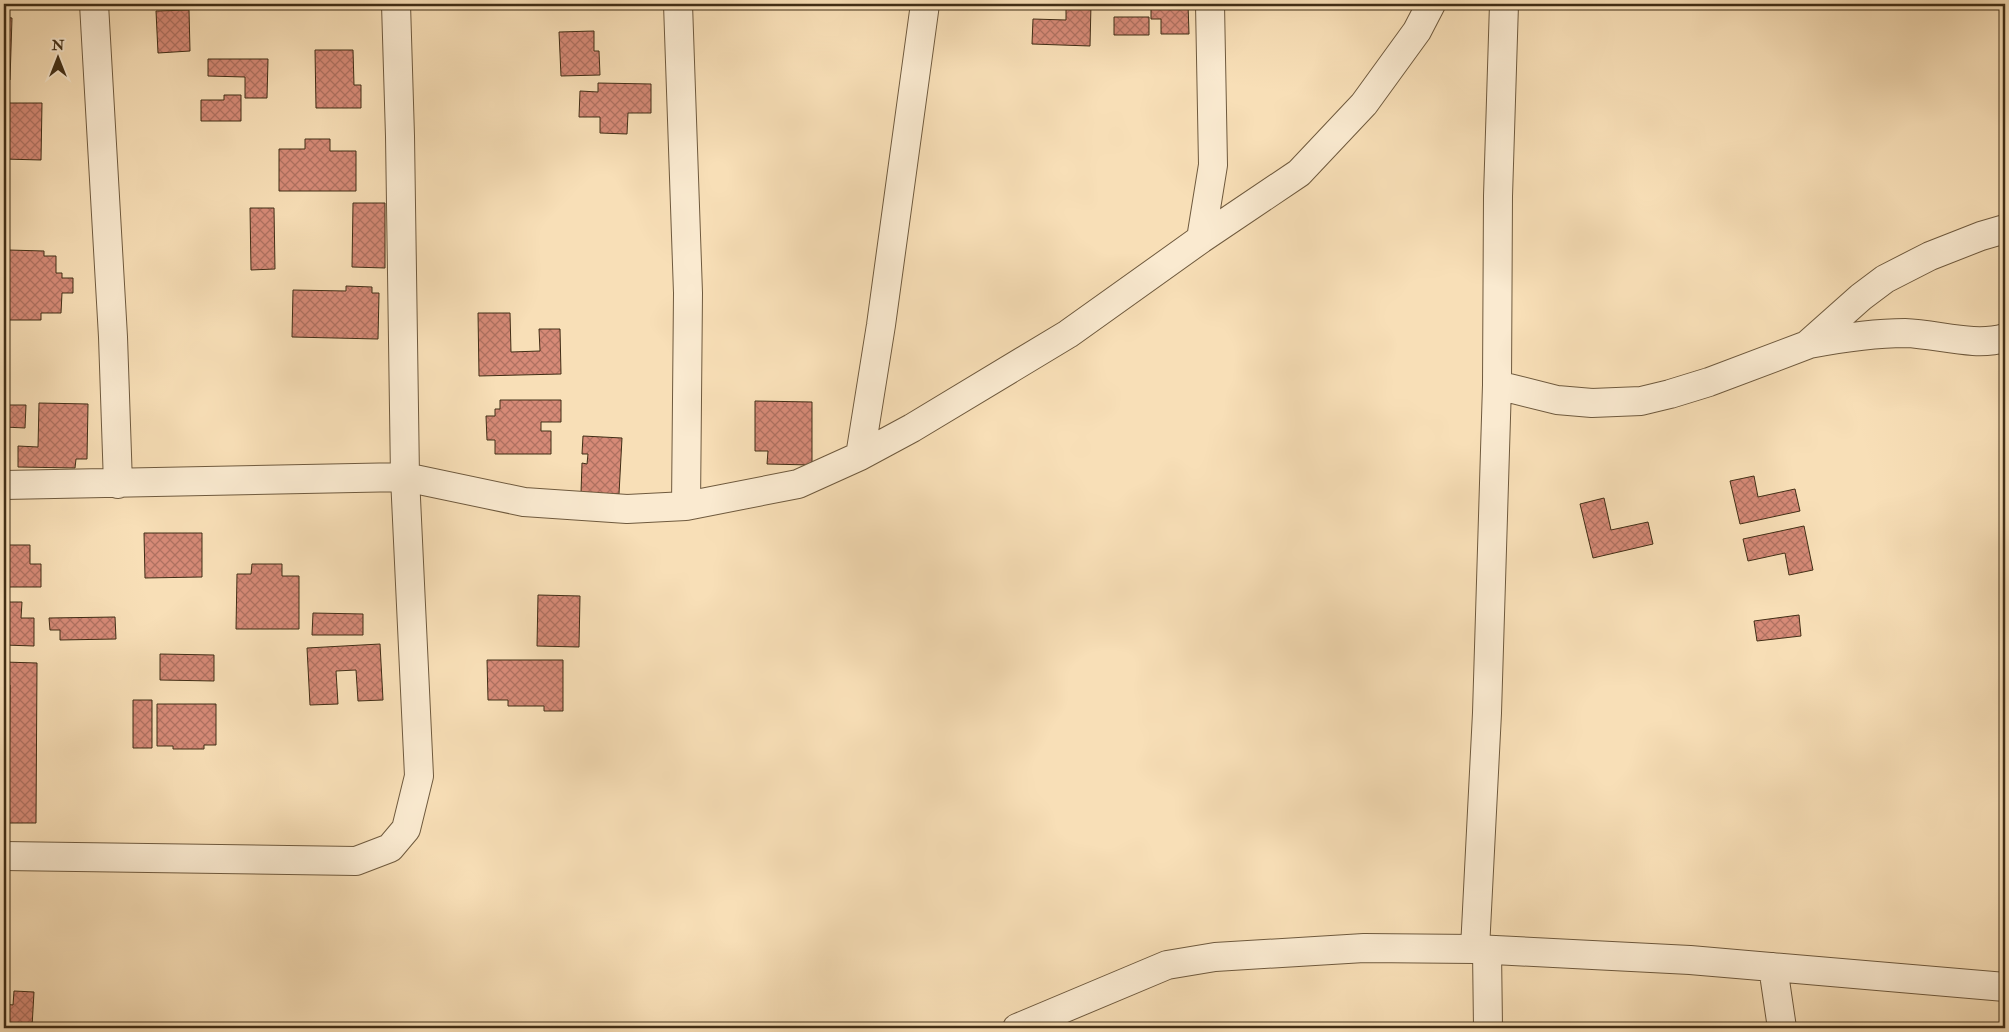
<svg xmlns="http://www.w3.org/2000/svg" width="2009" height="1032" viewBox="0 0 2009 1032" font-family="'IM FELL Double Pica',serif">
<defs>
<pattern id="building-cross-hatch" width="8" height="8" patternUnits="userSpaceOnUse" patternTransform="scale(1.25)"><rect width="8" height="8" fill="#d68a77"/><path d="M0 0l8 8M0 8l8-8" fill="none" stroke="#af7161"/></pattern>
</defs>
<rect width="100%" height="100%" fill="#f8dfb7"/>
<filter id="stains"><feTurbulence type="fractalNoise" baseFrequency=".004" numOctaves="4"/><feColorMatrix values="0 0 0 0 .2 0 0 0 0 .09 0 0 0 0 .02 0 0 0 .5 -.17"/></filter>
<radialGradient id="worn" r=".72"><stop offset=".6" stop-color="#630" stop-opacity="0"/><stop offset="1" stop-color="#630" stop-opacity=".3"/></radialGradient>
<path fill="url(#building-cross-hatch)" stroke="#412e16" d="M 1066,4 L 1091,4 L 1090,46 L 1032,44 L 1033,19 L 1066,20 Z
M 1151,4 L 1188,4 L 1189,34 L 1161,34 L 1161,19 L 1151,19 Z
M 189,10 L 190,51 L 158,53 L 156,11 Z
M 4,17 L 12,18 L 10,80 L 4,79 Z
M 1114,17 L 1149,17 L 1149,35 L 1114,35 Z
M 594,31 L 594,51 L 599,51 L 600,75 L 561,76 L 559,32 Z
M 315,50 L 353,50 L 354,85 L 361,85 L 361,108 L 316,108 Z
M 208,59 L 268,59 L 267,98 L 245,98 L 245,77 L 208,76 Z
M 598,83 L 651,84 L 651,113 L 628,113 L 627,134 L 600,133 L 600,117 L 579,117 L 580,91 L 598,92 Z
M 224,95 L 241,95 L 241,121 L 201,121 L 201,100 L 224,100 Z
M 4,103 L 42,103 L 41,160 L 4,159 Z
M 305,139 L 330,139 L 330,151 L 356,151 L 356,191 L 279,191 L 279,149 L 305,149 Z
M 353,203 L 385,203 L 385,268 L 352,267 Z
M 250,208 L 274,208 L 275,269 L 251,270 Z
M 8,250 L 44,251 L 44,256 L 56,256 L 56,273 L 62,273 L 62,278 L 73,278 L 73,293 L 62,293 L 61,313 L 41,313 L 41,320 L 4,320 L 4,292 L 7,292 Z
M 346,286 L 372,287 L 372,293 L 379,293 L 378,339 L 292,337 L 293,290 L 346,291 Z
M 478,313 L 510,313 L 511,352 L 540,351 L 539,329 L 560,329 L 561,374 L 479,376 Z
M 500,400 L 561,400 L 561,422 L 541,422 L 541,431 L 551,431 L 551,454 L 495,454 L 495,440 L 487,440 L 486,416 L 495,416 L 495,409 L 500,409 Z
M 755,401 L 812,402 L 812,465 L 767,464 L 768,451 L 755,451 Z
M 39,403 L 88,404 L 87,459 L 76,459 L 75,468 L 18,467 L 18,446 L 38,447 Z
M 4,405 L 26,405 L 25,428 L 4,427 Z
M 583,436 L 622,438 L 619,494 L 581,493 L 582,463 L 587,464 L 588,454 L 582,454 Z
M 1754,476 L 1758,497 L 1795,489 L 1800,511 L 1740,524 L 1730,481 Z
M 1604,498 L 1611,530 L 1648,522 L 1653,544 L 1593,558 L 1580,504 Z
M 1804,526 L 1813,570 L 1789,575 L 1785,553 L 1748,561 L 1743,539 Z
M 144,533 L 202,533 L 202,577 L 145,578 Z
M 4,545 L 30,545 L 30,564 L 41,564 L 41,587 L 4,587 Z
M 252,564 L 282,564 L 282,576 L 299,576 L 299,629 L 236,629 L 237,574 L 251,574 Z
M 538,595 L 580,596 L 579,647 L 537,646 Z
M 4,602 L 22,602 L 21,618 L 34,618 L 34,646 L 4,645 Z
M 313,613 L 363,614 L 363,635 L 312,635 Z
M 1799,615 L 1801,636 L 1757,641 L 1754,621 Z
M 115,617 L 116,639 L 60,640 L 60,630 L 50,630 L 49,618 Z
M 380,644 L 383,700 L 358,701 L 356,670 L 336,671 L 338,704 L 310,705 L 307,648 Z
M 160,654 L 214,655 L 214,681 L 160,680 Z
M 487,660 L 563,660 L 563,711 L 544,711 L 544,706 L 508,706 L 508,700 L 488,700 Z
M 4,662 L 37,663 L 36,823 L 9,823 L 10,685 L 4,685 Z
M 133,700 L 152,700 L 152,748 L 133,748 Z
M 157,704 L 216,704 L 216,745 L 204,745 L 204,749 L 173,749 L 173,746 L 157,746 Z
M 14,991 L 34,992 L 32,1027 L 4,1025 L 4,1004 L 13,1005 Z"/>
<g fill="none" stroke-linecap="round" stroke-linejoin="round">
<defs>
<path id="minor" d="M 94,4 L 113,337 L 118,484
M 678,4 L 688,293 L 686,506
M 1201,239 L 1213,165 L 1210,4
M 1809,344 C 1841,338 1872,333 1905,333 C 1938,334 1973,347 2005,338
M 1497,385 L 1557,400 L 1592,403 L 1641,401 L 1670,394 L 1709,382 L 1807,345 L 1861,297 L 1885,279 L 1930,256 L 1981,236 L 2005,229
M 860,456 L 881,325 L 925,4
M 4,485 L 405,477 L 524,502 L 627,509 L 686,506 L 798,484 L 860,456 L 912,428 L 1068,334 L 1201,239 L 1299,173 L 1364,104 L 1417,31 L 1431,4
M 4,856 L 356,861 L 390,848 L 406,829 L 419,776 L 405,477 L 400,136 L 396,4
M 1475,949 L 1487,713 L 1497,385 L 1498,196 L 1504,4
M 1487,950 L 1488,1028
M 1773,967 L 1782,1028
M 1017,1028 L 1167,965 L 1215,957 L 1364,948 L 1475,949 L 1690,960 L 2005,987"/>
</defs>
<use href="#minor" stroke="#6f5a3e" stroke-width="30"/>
<use href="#minor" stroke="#faead0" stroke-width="28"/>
</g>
<rect width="2009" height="1032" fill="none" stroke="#f8dfb7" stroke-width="20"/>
<rect x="5" y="5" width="1999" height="1022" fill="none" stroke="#412e16" stroke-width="2.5"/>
<rect x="10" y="10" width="1989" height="1012" fill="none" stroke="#412e16"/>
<g transform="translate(58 58)" stroke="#faead0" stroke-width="4" paint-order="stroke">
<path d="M0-4L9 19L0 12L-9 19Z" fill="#412e16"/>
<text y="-8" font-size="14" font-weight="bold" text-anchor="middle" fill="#412e16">N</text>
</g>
<rect width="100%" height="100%" filter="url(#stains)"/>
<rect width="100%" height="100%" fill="url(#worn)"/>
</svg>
